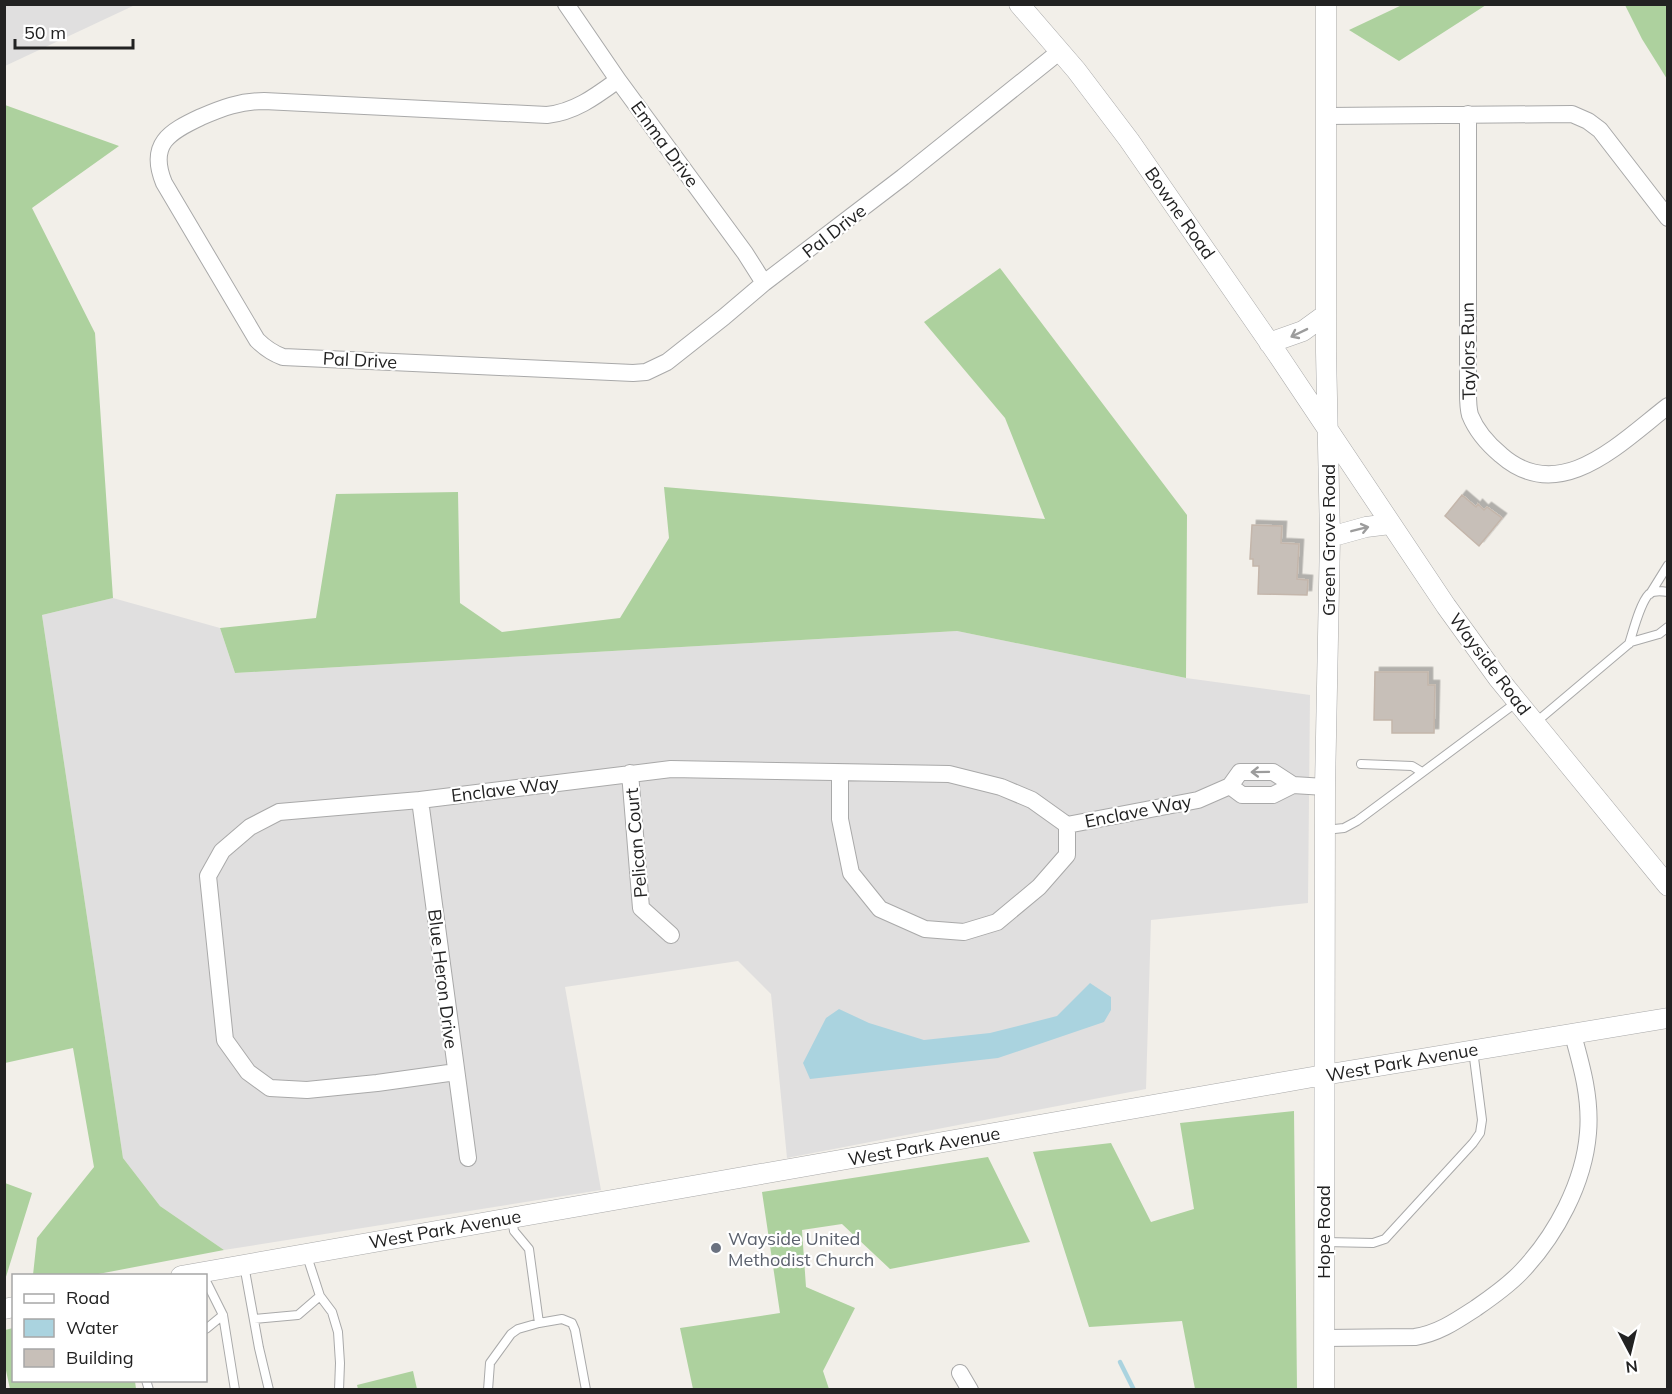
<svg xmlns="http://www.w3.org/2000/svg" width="1672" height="1394" viewBox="0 0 1672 1394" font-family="Mulish,sans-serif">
<defs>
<filter id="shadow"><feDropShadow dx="4.5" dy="-4.5" stdDeviation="0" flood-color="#0004"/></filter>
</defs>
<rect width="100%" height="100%" fill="#f2efe9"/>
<path fill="#e0dfdf" d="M 5,4 L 135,4 L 135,5 L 5,66 Z
M 113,598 L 220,628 L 235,673 L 957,631 L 1186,678 L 1310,695 L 1308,903 L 1151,920 L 1146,1089 L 787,1158 L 771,994 L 738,961 L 565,987 L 601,1190 L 224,1250 L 160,1206 L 123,1158 L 42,615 Z"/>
<path fill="#add19e" d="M 1402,5 L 1402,4 L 1486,5 L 1399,61 L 1349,30 Z
M 1625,5 L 1667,5 L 1667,79 L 1642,39 Z
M 5,105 L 119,146 L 32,208 L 95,333 L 113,598 L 42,615 L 123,1158 L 160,1206 L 224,1250 L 93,1275 L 33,1275 L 37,1238 L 94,1167 L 73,1048 L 5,1063 Z
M 1000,268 L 1187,515 L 1186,678 L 957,631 L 235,673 L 220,628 L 316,618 L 336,494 L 458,492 L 460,603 L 502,632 L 620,618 L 669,538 L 664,487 L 1045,519 L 1005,418 L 924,322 Z
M 1294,1111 L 1297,1389 L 1195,1389 L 1182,1321 L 1089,1327 L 1033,1152 L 1111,1143 L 1151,1222 L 1194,1209 L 1180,1123 Z
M 988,1157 L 1030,1242 L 890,1269 L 842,1224 L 802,1230 L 806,1287 L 855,1308 L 823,1371 L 829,1389 L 693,1389 L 680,1328 L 780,1313 L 762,1192 Z
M 5,1183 L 32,1193 L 5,1280 Z
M 13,1328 L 14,1380 L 135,1381 L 136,1389 L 10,1389 L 5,1366 L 5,1330 Z
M 413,1371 L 417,1389 L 358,1389 L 357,1385 Z"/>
<path fill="#aad3df" d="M 1090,983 L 1111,997 L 1111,1010 L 1104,1022 L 998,1058 L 810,1079 L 803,1063 L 826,1018 L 839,1009 L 869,1023 L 924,1040 L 990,1033 L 1057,1016 Z"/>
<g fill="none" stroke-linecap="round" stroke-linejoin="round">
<path stroke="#aad3df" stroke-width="4.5" d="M 1120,1362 L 1134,1390"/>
</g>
<path fill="#c7bfb8" stroke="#c4b6ab" stroke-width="1.5" filter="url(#shadow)" d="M 1462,495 L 1476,507 L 1478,504 L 1484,510 L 1487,507 L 1502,518 L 1479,546 L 1445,516 Z
M 1252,525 L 1282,526 L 1281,543 L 1299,544 L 1297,579 L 1308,580 L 1307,595 L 1258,594 L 1259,566 L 1253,566 L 1253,559 L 1250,559 Z
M 1375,672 L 1428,672 L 1428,685 L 1435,685 L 1434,733 L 1392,733 L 1392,720 L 1374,720 Z"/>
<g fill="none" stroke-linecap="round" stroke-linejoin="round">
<defs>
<path id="service" d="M 1650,594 L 1668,565
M 1629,644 C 1633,632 1640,603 1649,594 C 1654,590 1661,591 1668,592
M 1535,723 L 1631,642 L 1659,634 L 1668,627
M 1361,764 L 1412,766 L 1422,772
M 1325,830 L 1344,828 L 1357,821 L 1517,702
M 512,1219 L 514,1231 L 529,1249 L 539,1323
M 1325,1242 L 1373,1243 L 1385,1239 L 1473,1143 L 1480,1133 L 1482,1120 L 1473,1050
M 306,1253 L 320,1296 L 332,1312 L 338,1332 L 340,1363 L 339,1390
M 244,1265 L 259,1348 L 269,1390
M 206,1281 L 223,1315 L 235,1390
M 254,1319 L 298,1315 L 320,1296
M 206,1329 L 223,1315
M 146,1380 L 149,1390
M 488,1390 L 490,1363 L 511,1334 L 518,1329 L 539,1323 L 562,1319 L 572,1323 L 575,1330 L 586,1390"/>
<path id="minor" d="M 566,4 L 618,80 L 745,253 L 764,283
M 618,80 C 596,96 575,112 547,115 L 264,101 C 240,101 222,108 201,117 C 169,132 148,144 164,183 L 257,340 C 265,348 272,353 283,357 L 633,373 L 646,372 L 667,362 L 724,317 L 764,283 L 903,177 L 1059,52
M 1468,114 L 1468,392 C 1468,399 1468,408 1470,415 C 1476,430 1489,445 1501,455 C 1560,507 1621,442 1668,406
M 1326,116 L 1572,114 L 1588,121 L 1600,130 L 1668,218
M 630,773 L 641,908 L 671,935
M 840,773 L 840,819 L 851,873 L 880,909 L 925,929 L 964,932 L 997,922 L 1039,887 L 1067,855 L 1067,825
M 1230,786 L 1242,795 L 1273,795 L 1293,785 L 1325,787
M 420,800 L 468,1158
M 456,1072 L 377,1083 L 307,1090 L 270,1088 L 248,1072 L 225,1040 L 208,876 L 222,851 L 250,827 L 279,812 L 420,800 L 671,769 L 949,774 L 1001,787 L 1032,800 L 1067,825 L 1198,800 L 1230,786 L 1240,772 L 1273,772 L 1293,785
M 1324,1338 L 1415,1337 C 1439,1333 1456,1321 1476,1308 C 1492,1297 1509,1285 1522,1271 C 1556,1235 1584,1183 1588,1133 C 1591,1099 1582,1067 1573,1035
M 960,1373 L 970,1390"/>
<path id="tertiary" d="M 1019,4 L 1076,70 L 1129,140 L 1278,355 L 1446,606 L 1498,678 L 1668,886
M 1269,343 L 1303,331 L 1325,315
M 1330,537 L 1366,527 L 1390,524
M 181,1276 L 1324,1075 L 1668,1018
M 4,1309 L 14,1307
M 1324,1390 L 1325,787 L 1330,537 L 1326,352 L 1326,4"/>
</defs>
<use href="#service" stroke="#a9a9a9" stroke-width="10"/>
<use href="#minor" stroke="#a9a9a9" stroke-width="18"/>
<use href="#tertiary" stroke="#a9a9a9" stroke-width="21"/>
<use href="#service" stroke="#fff" stroke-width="8"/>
<use href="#minor" stroke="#fff" stroke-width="16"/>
<use href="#tertiary" stroke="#fff" stroke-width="20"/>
</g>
<defs><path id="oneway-shaft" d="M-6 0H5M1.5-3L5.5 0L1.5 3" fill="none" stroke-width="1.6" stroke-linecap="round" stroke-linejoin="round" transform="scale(1.5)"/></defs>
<g stroke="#9c9c9c">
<use href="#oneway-shaft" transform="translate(1299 333) rotate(154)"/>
<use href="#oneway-shaft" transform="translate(1360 529) rotate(-14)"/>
<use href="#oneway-shaft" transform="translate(1260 772) rotate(179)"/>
</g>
<circle fill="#6b7280" stroke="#fff" stroke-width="2" cx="716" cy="1248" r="6"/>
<g text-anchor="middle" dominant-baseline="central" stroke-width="4.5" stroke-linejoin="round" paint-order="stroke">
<g font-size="18" fill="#222" stroke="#fff">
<text transform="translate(665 144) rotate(54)">Emma Drive</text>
<text transform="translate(1180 213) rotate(55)">Bowne Road</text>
<text transform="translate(834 231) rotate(-38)">Pal Drive</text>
<text transform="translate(1468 351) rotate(-91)">Taylors Run</text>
<text transform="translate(360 360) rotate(3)">Pal Drive</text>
<text transform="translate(1328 540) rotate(-90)">Green Grove Road</text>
<text transform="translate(1490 664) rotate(53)">Wayside Road</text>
<text transform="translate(505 789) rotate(-7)">Enclave Way</text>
<text transform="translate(1138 811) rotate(-11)">Enclave Way</text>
<text transform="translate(636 843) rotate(-95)">Pelican Court</text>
<text transform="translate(443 979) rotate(83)">Blue Heron Drive</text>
<text transform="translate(1402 1062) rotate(-10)">West Park Avenue</text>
<text transform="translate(924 1146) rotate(-10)">West Park Avenue</text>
<text transform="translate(445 1229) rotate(-10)">West Park Avenue</text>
<text transform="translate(1323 1232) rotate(-90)">Hope Road</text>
</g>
<g font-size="18" fill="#5b616d" stroke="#fff" text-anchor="start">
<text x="728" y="1238">Wayside United<tspan x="728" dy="21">Methodist Church</tspan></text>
</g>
</g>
<rect width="1672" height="1394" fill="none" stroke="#222222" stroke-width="12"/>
<rect x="12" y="1274" width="195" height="108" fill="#ffffff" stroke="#a7a7a7" stroke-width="1.5"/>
<rect x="24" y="1294" width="30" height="9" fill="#ffffff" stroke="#a7a7a7" stroke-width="1.5"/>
<text x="66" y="1304" font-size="18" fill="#222222">Road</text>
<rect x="24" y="1319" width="30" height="18" fill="#aad3df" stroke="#a7a7a7" stroke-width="1.5"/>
<text x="66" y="1334" font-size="18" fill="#222222">Water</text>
<rect x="24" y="1349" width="30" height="18" fill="#c7bfb8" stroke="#a7a7a7" stroke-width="1.5"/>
<text x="66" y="1364" font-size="18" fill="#222222">Building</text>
<g transform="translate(1630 1352) rotate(173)" stroke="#ffffff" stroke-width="4.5" paint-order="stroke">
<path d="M0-4.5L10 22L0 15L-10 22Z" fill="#222222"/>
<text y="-9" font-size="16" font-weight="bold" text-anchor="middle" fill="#222222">N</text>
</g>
<path d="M15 39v9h118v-9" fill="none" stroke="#222222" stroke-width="3"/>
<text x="24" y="39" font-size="18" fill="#222222" stroke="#ffffff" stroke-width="4.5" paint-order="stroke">50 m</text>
</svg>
